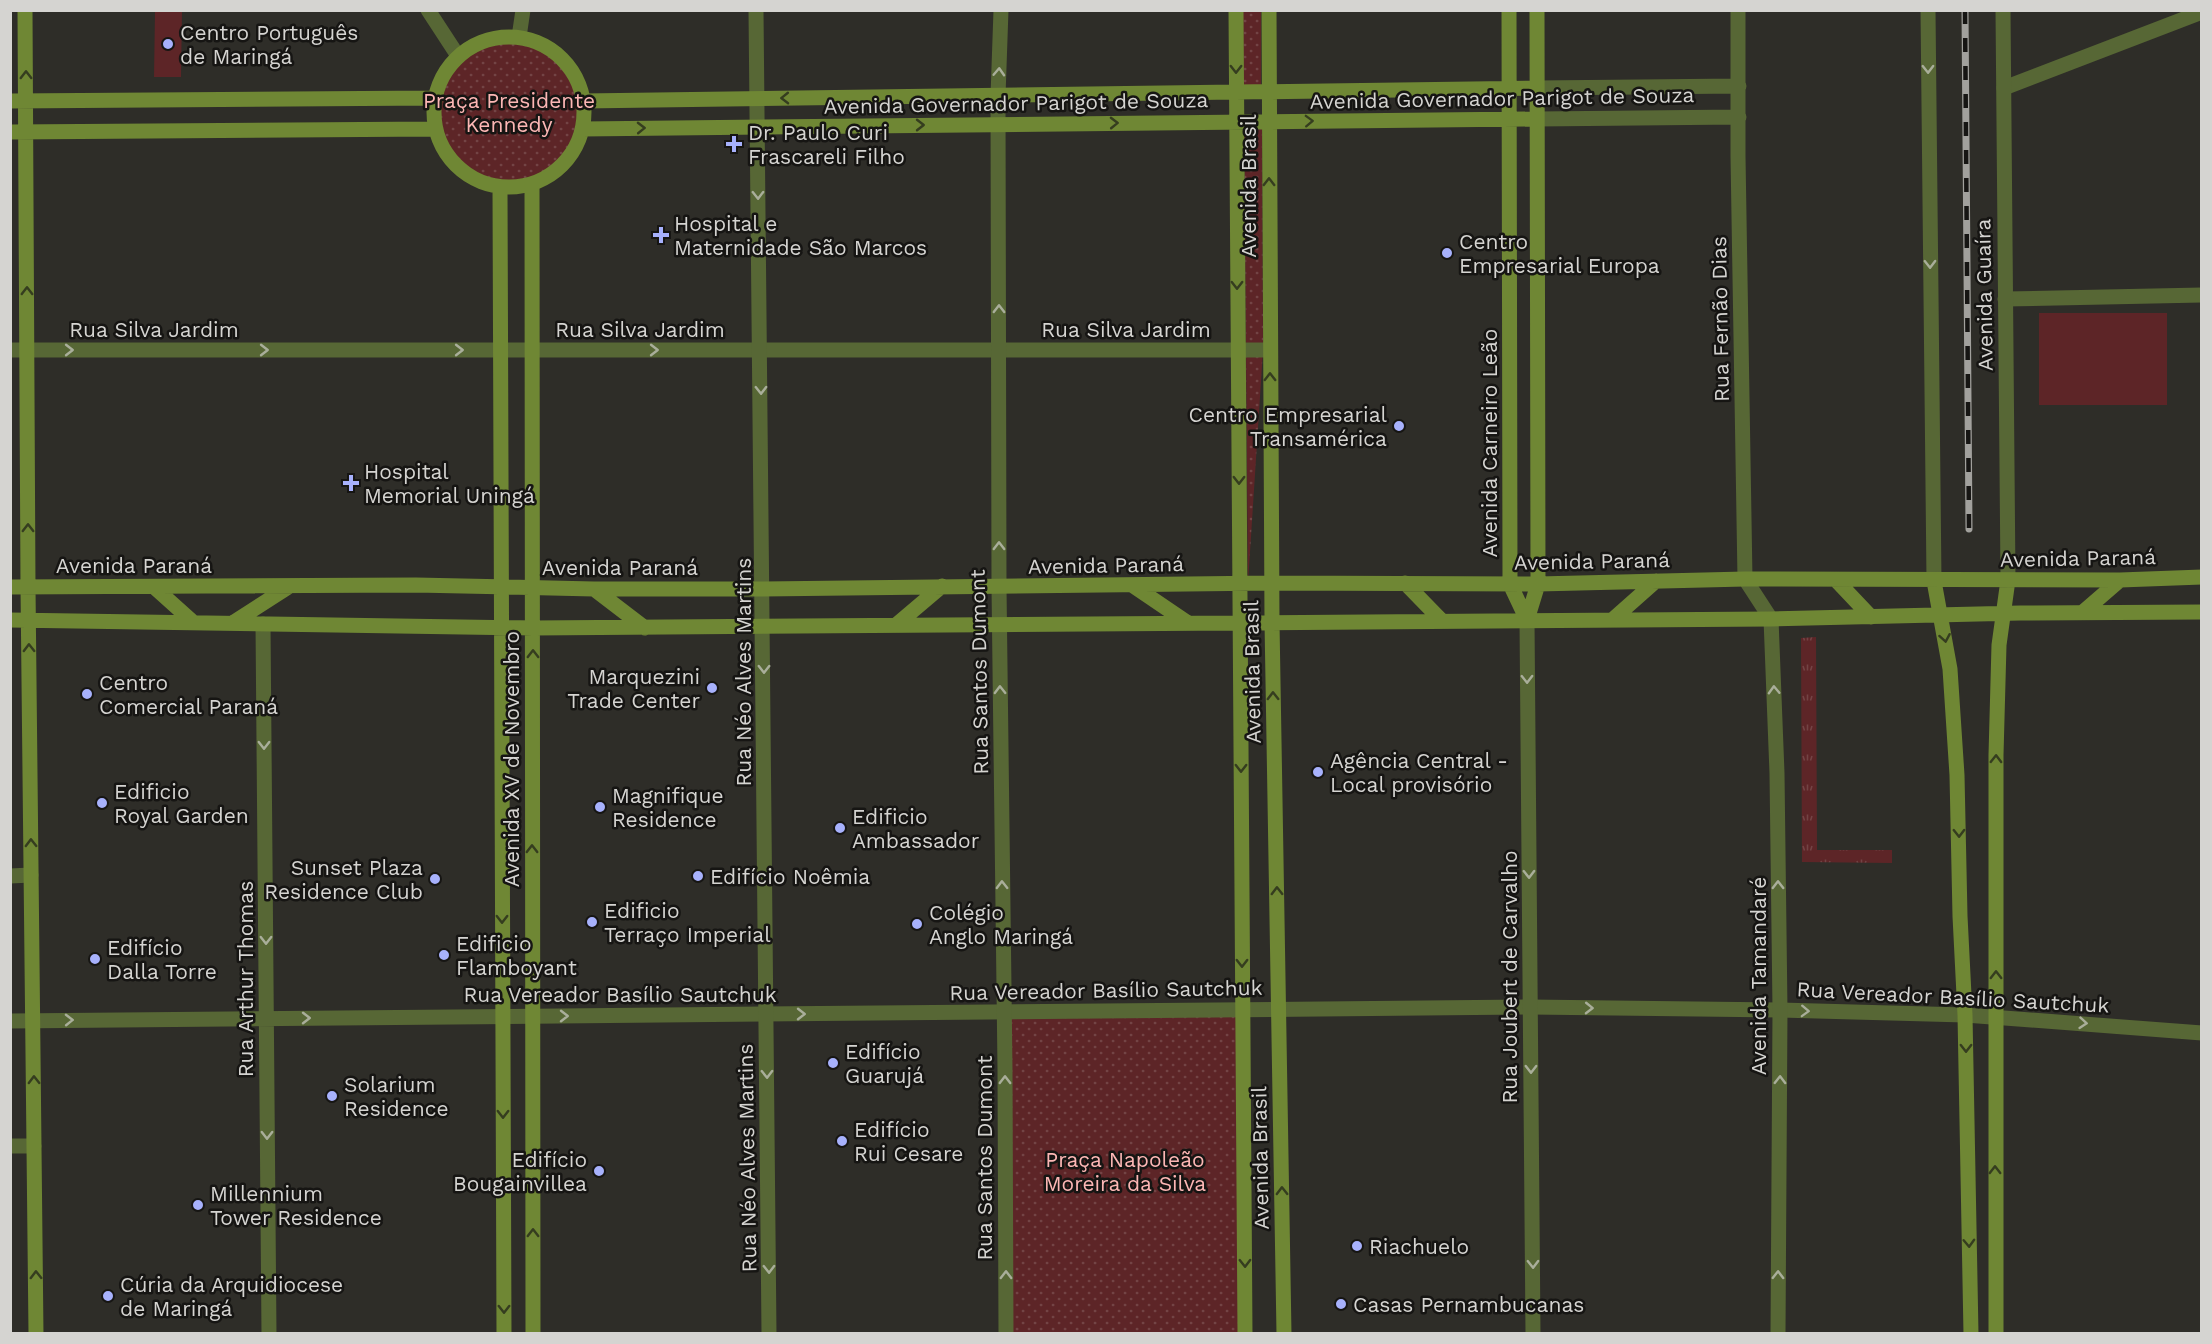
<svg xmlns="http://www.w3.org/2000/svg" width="2212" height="1344" viewBox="0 0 2212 1344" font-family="'Work Sans',sans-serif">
<defs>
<pattern id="grass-tufts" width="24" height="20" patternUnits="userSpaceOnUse" patternTransform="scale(1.5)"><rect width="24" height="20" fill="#5d2527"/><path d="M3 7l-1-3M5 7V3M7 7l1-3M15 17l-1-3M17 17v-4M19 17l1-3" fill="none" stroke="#734445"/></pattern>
<pattern id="park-dots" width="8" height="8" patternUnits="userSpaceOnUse" patternTransform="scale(1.5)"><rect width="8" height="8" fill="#5d2527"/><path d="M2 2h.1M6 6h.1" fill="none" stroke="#734445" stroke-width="1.8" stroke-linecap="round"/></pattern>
</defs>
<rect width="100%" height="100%" fill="#2e2d28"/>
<path fill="url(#grass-tufts)" d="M 1816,637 L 1817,850 L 1892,850 L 1892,863 L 1802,862 L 1801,638 Z"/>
<path fill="url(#park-dots)" d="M 1242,11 L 1261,11 L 1261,92 L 1242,92 Z
M434 112a75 75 0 1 1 150 0a75 75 0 1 1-150 0Z
M 1244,122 L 1262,122 L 1263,350 L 1248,583 Z
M 1242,1009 L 1245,1333 L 1006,1333 L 1003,1012 Z"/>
<path fill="#5d2527" d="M 155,11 L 182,11 L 181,77 L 154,77 Z
M 2039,313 L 2167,313 L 2167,405 L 2039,405 Z"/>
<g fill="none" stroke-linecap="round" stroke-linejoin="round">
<path stroke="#576735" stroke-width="15" d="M 428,10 L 458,56
M 519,37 L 523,10
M 2004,88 L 2202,12
M 2005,299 L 2202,295
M 10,350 L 1270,350
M 263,624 L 269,1334
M 10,876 L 31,875
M 10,1021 L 1530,1007 L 1780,1010 L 1965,1015 L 2202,1033
M 10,1146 L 34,1146"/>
<path stroke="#576735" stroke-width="15" d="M 756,10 L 769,1334
M 1001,10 L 998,96 L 999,587 L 1005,1069 L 1006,1334
M 1738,10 L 1738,156 L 1745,579 L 1771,619 L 1777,773 L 1780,1010 L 1778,1334
M 1928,10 L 1934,581
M 2003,10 L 2008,580
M 1537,88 L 1739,86
M 1537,119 L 1739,117
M 1527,620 L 1533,1334"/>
<path stroke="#6f8734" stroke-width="15" d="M 25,10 L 28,587 L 36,1334
M 1236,10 L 1245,1334
M 1269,10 L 1272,622 L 1284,1334
M 1509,10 L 1510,584 L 1527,620
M434 112a75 75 0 1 1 150 0a75 75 0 1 1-150 0Z
M 10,101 L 434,98
M 583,101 L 1537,88
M 582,129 L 1537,119
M 10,132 L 435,129
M 532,184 L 533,1334
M 500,188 L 504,1334
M 1836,580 L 1871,617
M 1934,581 L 1950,669 L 1957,775 L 1960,916 L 1965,1015 L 1971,1334
M 1405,583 L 1442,621
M 1132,585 L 1188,623
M 10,587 L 416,585 L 594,589 L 763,589 L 1272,583 L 1538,584 L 1745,579 L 2120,580 L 2202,577
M 154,587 L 193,622
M 594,589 L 645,628
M 2083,612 L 2120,580
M 10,620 L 533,628 L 1771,619 L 2020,613 L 2202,612
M 1527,620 L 1538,584 L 1537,10
M 1612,620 L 1656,581
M 234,622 L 290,586
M 896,625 L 942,586
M 1996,1334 L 1996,755 L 1999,645 L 2008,580"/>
<defs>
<path id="rail" d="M 1965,10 L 1969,529"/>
</defs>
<use href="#rail" stroke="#a2a19d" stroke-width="7"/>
<use href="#rail" stroke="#161513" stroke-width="4.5" stroke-dasharray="14" stroke-linecap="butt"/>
</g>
<defs><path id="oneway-chevron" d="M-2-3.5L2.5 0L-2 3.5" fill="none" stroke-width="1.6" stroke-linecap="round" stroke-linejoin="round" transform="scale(1.5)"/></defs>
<g stroke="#353d1f">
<use href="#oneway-chevron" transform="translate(1236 69) rotate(90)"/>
<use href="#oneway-chevron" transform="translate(26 75) rotate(-90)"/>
<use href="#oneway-chevron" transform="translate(785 98) rotate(179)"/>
<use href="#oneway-chevron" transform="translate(1309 121) rotate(-2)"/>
<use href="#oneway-chevron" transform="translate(1114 123) rotate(-1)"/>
<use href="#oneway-chevron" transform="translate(920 125)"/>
<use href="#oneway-chevron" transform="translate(641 128) rotate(-1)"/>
<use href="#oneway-chevron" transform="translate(1269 182) rotate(-90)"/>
<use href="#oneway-chevron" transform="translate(1237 285) rotate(90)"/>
<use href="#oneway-chevron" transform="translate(27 291) rotate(-90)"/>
<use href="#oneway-chevron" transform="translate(1270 377) rotate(-90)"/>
<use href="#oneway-chevron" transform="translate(1239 480) rotate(90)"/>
<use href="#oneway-chevron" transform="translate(28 528) rotate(-90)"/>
<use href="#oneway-chevron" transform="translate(1945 638) rotate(80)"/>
<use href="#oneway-chevron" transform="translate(29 648) rotate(-91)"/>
<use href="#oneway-chevron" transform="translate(533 654) rotate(-90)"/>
<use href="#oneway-chevron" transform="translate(1273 696) rotate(-91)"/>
<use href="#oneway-chevron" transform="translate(1996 759) rotate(-89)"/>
<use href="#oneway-chevron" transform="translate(1241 768) rotate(90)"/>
<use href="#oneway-chevron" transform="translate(1959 833) rotate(89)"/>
<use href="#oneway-chevron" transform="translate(31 843) rotate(-91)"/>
<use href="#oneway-chevron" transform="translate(532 849) rotate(-90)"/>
<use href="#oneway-chevron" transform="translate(1277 891) rotate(-91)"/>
<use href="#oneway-chevron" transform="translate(502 919) rotate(90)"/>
<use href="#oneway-chevron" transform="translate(1242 963) rotate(90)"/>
<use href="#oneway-chevron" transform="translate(1996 975) rotate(-90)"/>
<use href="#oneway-chevron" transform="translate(1966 1048) rotate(90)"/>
<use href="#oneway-chevron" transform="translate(34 1080) rotate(-91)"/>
<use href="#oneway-chevron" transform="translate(503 1114) rotate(90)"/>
<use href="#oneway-chevron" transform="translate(1995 1170) rotate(-90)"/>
<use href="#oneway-chevron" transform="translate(1282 1191) rotate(-91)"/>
<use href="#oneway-chevron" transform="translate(533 1233) rotate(-90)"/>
<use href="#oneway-chevron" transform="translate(1969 1243) rotate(88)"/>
<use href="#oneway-chevron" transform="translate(1245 1263) rotate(89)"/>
<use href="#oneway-chevron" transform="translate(36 1275) rotate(-91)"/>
<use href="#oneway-chevron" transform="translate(504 1309) rotate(90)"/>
</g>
<g stroke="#a9ae9a">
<use href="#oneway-chevron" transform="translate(1928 69) rotate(89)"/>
<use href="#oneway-chevron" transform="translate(999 72) rotate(-87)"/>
<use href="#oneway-chevron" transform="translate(758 195) rotate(89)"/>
<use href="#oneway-chevron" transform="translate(1930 264) rotate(89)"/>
<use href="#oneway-chevron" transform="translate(999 309) rotate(-90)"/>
<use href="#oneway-chevron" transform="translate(69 350)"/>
<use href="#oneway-chevron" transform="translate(264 350)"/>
<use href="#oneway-chevron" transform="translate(459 350)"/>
<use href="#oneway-chevron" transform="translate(654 350)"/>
<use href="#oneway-chevron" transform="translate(761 390) rotate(89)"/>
<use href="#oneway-chevron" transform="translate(999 546) rotate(-90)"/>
<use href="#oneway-chevron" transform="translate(764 669) rotate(90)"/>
<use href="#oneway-chevron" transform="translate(1527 679) rotate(89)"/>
<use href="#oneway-chevron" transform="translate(1000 690) rotate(-91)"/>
<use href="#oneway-chevron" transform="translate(1774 690) rotate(-92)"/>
<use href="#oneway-chevron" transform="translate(264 745) rotate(90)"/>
<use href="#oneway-chevron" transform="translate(1529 874) rotate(89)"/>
<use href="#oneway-chevron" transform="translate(1002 885) rotate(-91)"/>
<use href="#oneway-chevron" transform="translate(1778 885) rotate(-90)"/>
<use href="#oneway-chevron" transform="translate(266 940) rotate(90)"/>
<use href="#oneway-chevron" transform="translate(1589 1008) rotate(1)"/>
<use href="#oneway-chevron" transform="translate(1805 1011) rotate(2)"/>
<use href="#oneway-chevron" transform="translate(801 1014)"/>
<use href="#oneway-chevron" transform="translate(564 1016)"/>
<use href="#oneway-chevron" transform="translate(306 1018)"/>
<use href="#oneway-chevron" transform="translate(69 1020) rotate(-1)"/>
<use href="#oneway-chevron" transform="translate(2083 1023) rotate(5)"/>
<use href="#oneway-chevron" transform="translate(1531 1069) rotate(90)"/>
<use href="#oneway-chevron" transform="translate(767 1074) rotate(89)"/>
<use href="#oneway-chevron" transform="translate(1005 1080) rotate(-90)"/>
<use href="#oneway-chevron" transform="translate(1780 1080) rotate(-89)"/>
<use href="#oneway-chevron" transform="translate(267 1135) rotate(90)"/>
<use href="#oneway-chevron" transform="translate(1533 1264) rotate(89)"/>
<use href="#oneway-chevron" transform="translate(769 1269) rotate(89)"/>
<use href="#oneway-chevron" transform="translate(1006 1275) rotate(-90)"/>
<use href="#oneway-chevron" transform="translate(1778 1275) rotate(-89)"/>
</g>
<g fill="#a7b1fc" stroke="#161513" stroke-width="2">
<circle cx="168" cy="44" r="6"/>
<path d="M731 135h6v6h6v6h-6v6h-6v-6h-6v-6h6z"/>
<path d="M658 226h6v6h6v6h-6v6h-6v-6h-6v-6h6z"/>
<circle cx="1447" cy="253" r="6"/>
<circle cx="1399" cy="426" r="6"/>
<path d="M348 474h6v6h6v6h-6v6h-6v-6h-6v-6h6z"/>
<circle cx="712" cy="688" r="6"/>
<circle cx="87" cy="694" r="6"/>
<circle cx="1318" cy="772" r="6"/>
<circle cx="102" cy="803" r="6"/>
<circle cx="600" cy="807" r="6"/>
<circle cx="840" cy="828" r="6"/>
<circle cx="698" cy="876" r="6"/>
<circle cx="435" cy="879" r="6"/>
<circle cx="592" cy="922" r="6"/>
<circle cx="917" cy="924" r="6"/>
<circle cx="444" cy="955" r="6"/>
<circle cx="95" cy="959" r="6"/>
<circle cx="833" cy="1063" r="6"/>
<circle cx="332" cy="1096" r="6"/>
<circle cx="842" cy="1141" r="6"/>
<circle cx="599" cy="1171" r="6"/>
<circle cx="198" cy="1205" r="6"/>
<circle cx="1357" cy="1246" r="6"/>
<circle cx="108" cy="1296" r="6"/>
<circle cx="1341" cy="1304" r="6"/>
</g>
<g text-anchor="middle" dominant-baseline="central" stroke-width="5" stroke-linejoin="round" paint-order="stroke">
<g font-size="21" fill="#d5d4d1" stroke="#161513" text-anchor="start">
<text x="180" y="32">Centro Português<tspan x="180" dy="24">de Maringá</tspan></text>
<text x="748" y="132">Dr. Paulo Curi<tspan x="748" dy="24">Frascareli Filho</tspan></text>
<text x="674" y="223">Hospital e<tspan x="674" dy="24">Maternidade São Marcos</tspan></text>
<text x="1459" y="241">Centro<tspan x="1459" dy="24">Empresarial Europa</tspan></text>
<text x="1387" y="414" text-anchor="end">Centro Empresarial<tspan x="1387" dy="24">Transamérica</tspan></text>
<text x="364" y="471">Hospital<tspan x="364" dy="24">Memorial Uningá</tspan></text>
<text x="700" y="676" text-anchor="end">Marquezini<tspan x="700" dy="24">Trade Center</tspan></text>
<text x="99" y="682">Centro<tspan x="99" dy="24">Comercial Paraná</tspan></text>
<text x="1330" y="760">Agência Central -<tspan x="1330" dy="24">Local provisório</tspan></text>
<text x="114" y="791">Edificio<tspan x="114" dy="24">Royal Garden</tspan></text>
<text x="612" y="795">Magnifique<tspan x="612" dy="24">Residence</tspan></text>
<text x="852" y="816">Edificio<tspan x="852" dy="24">Ambassador</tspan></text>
<text x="423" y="867" text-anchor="end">Sunset Plaza<tspan x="423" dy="24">Residence Club</tspan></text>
<text x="710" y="876">Edifício Noêmia</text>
<text x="604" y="910">Edificio<tspan x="604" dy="24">Terraço Imperial</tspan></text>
<text x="929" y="912">Colégio<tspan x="929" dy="24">Anglo Maringá</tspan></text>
<text x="456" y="943">Edificio<tspan x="456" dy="24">Flamboyant</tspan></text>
<text x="107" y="947">Edifício<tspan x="107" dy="24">Dalla Torre</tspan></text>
<text x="845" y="1051">Edifício<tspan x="845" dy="24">Guarujá</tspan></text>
<text x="344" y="1084">Solarium<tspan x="344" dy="24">Residence</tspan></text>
<text x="854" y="1129">Edifício<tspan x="854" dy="24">Rui Cesare</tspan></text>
<text x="587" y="1159" text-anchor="end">Edifício<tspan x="587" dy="24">Bougainvillea</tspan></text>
<text x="210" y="1193">Millennium<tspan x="210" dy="24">Tower Residence</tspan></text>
<text x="1369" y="1246">Riachuelo</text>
<text x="120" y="1284">Cúria da Arquidiocese<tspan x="120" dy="24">de Maringá</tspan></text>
<text x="1353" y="1304">Casas Pernambucanas</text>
</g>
<g font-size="21" fill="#d5d4d1" stroke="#161513">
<text transform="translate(1502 98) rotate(-1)">Avenida Governador Parigot de Souza</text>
<text transform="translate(1016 103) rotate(-1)">Avenida Governador Parigot de Souza</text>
<text transform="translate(1248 186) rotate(-90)">Avenida Brasil</text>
<text transform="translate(1984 295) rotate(-91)">Avenida Guaíra</text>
<text transform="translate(1720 319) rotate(-91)">Rua Fernão Dias</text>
<text x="154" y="329">Rua Silva Jardim</text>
<text x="640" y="329">Rua Silva Jardim</text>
<text x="1126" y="329">Rua Silva Jardim</text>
<text transform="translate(1489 443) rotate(-90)">Avenida Carneiro Leão</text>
<text transform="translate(2078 558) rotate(-1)">Avenida Paraná</text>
<text transform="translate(1592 561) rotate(-1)">Avenida Paraná</text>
<text x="134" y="565">Avenida Paraná</text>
<text transform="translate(1106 565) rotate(-1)">Avenida Paraná</text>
<text x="620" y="567">Avenida Paraná</text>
<text transform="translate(743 672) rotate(-90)">Rua Néo Alves Martins</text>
<text transform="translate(979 672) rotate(-91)">Rua Santos Dumont</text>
<text transform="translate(1252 672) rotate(-91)">Avenida Brasil</text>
<text transform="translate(511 759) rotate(-90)">Avenida XV de Novembro</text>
<text transform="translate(1758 976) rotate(-90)">Avenida Tamandaré</text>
<text transform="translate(1509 977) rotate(-90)">Rua Joubert de Carvalho</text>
<text transform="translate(245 979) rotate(-90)">Rua Arthur Thomas</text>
<text transform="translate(1106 990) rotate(-1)">Rua Vereador Basílio Sautchuk</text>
<text x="620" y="994">Rua Vereador Basílio Sautchuk</text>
<text transform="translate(1953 997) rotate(3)">Rua Vereador Basílio Sautchuk</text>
<text transform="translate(747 1158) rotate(-91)">Rua Néo Alves Martins</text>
<text transform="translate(984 1158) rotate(-90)">Rua Santos Dumont</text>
<text transform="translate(1260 1158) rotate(-91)">Avenida Brasil</text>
</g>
<g font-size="21" fill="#fdb7b5" stroke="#161513">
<text x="509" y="100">Praça Presidente<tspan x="509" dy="24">Kennedy</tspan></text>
<text x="1125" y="1159">Praça Napoleão<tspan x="1125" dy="24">Moreira da Silva</tspan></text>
</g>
</g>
<rect width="2212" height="1344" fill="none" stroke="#d5d4d1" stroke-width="24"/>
</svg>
